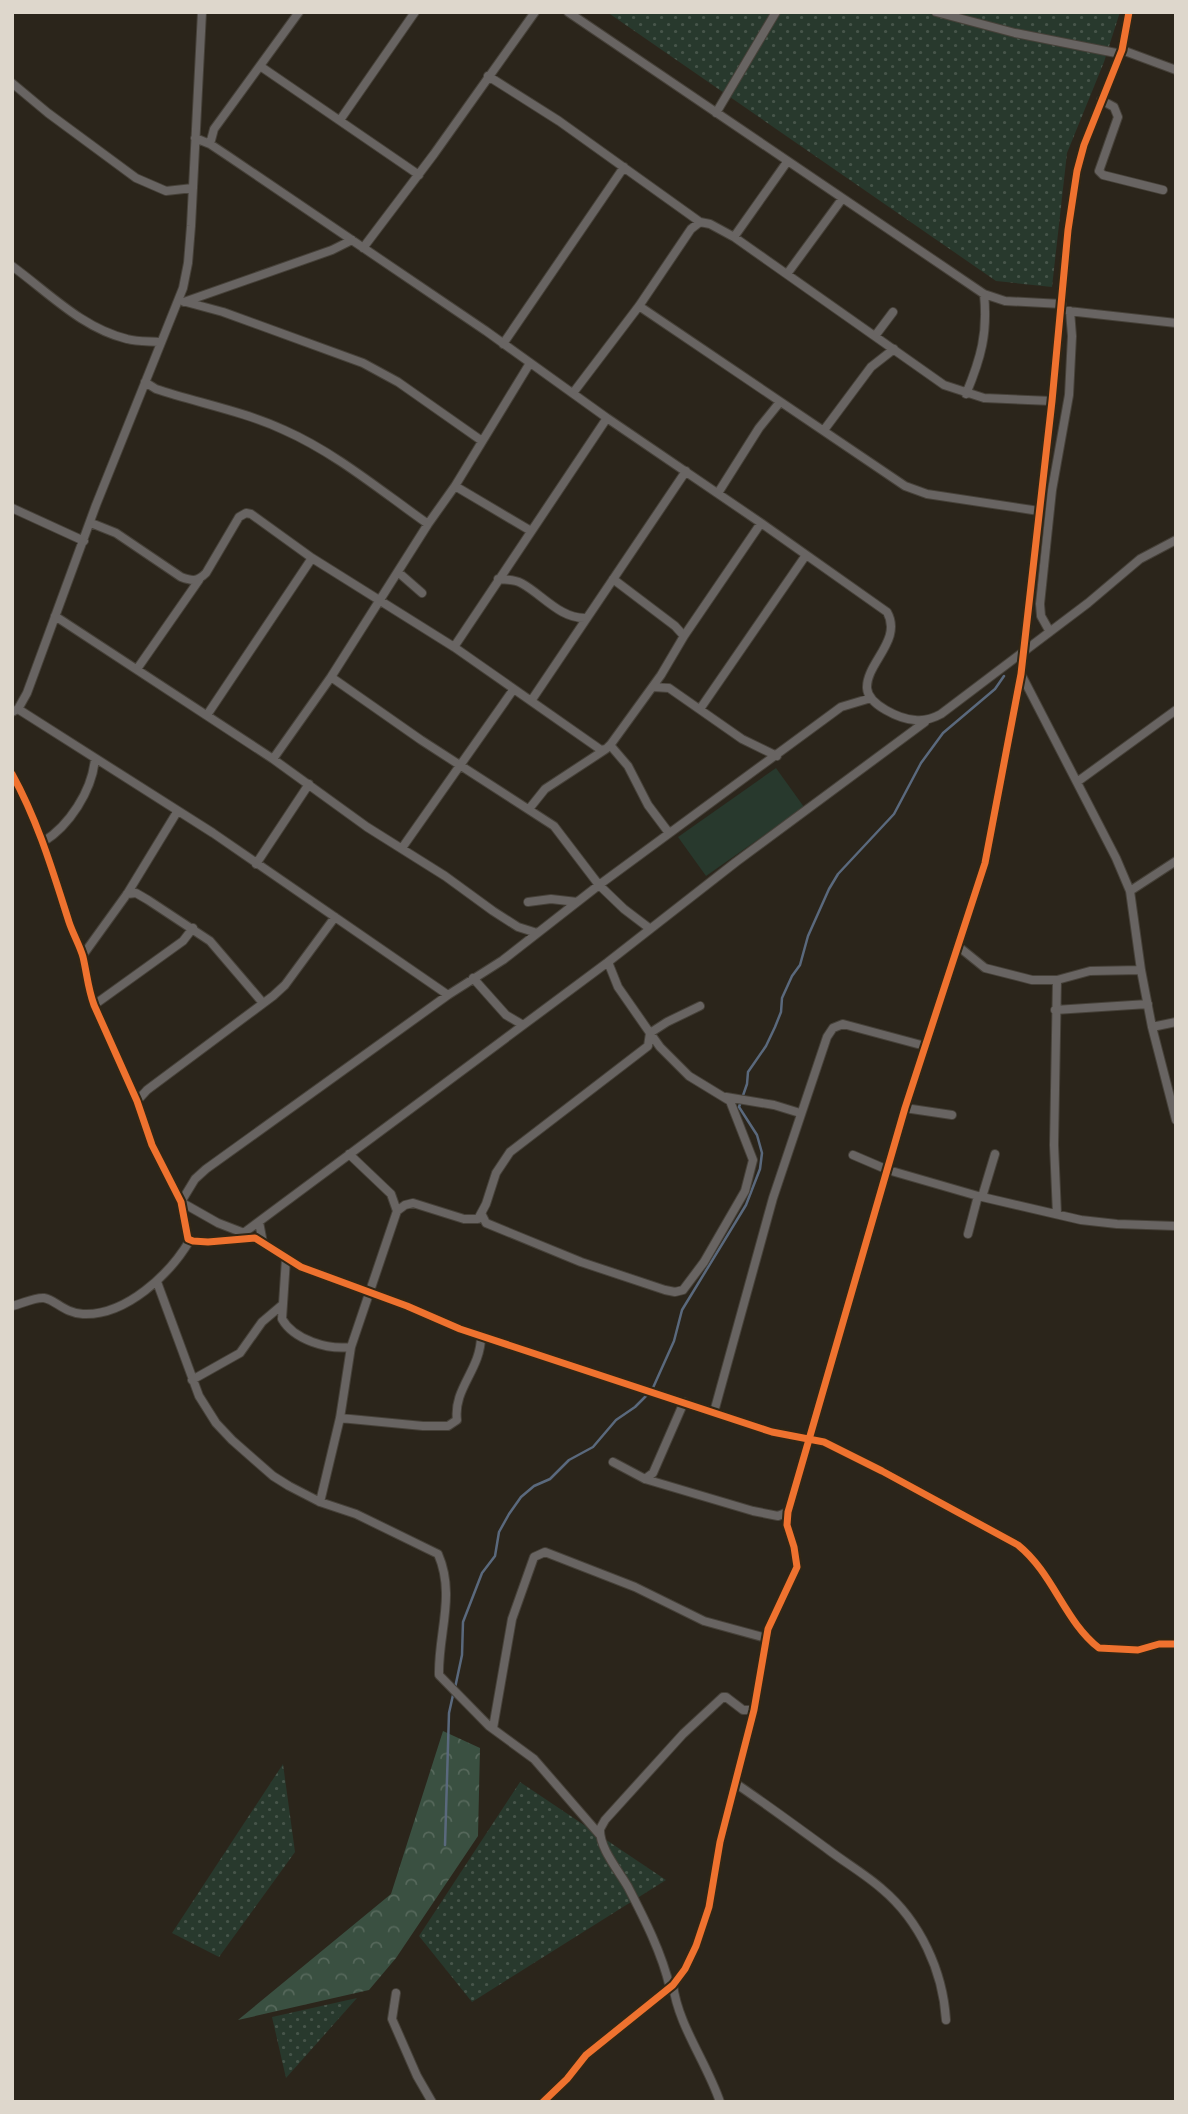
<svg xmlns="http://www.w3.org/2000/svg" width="1188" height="2114" viewBox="0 0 1188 2114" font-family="'Sofia Sans Condensed',sans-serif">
<defs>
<pattern id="grass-dots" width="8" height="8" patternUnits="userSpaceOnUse" patternTransform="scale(1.75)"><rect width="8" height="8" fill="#28392d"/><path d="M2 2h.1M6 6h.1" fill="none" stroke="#47554a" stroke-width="1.8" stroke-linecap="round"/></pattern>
<pattern id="forest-crowns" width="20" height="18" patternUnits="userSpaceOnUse" patternTransform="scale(1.75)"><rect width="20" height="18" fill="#3a5041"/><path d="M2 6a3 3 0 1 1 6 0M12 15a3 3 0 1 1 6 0" fill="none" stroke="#56685b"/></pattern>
</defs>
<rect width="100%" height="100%" fill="#2b251b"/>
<path fill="url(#grass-dots)" d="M 607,12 L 1120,12 L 1104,62 L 1067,153 L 1052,287 L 996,281 Z
M 283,1764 L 295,1852 L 219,1957 L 172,1933 Z
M 520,1782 L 666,1880 L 472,2002 L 419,1936 Z
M 357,1998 L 286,2078 L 272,2017 Z"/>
<path fill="url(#forest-crowns)" d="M 443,1731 L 480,1748 L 478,1836 L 396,1958 L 369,1990 L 238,2020 L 391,1894 Z"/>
<path fill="#28392d" d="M 776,768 L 804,807 L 706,876 L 678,837 Z"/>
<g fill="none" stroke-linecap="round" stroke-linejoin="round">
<path stroke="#5a697d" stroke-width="2.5" d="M 652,1390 L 674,1341 L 682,1310 L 746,1205 L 760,1169 L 762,1153 L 757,1135 L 739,1107 L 747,1084 L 748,1072 L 766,1046 L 775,1027 L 781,1012 L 782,998 L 792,976 L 800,965 L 808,936 L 829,889 L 838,874 L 894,814 L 921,763 L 943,733 L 995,689 L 1004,676
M 455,1688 L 462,1655 L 463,1622 L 482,1573 L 495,1556 L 499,1532 L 509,1514 L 521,1497 L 534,1486 L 550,1479 L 569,1460 L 593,1447 L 616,1420 L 635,1407 L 647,1395
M 445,1845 L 449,1713 L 453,1695"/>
<defs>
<path id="minor" d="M 568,12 L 984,294 L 1005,301 L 1062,304
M 936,12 L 1015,33 L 1121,54
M 1122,50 L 1176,70
M 260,66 L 419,175
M 488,76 L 559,121 L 700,222
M 12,83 L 48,113 L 136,178 L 166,191 L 193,188
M 1101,100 L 1114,107 L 1118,117 L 1099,171 L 1103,175 L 1163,190
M 716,113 L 776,12
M 340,120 L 415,12
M 195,138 L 210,144 L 228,156 L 486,331 L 607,418 L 761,523 L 887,612 C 903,640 866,663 867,688 C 868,705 900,719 915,720 C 924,721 932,719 941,714 L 1088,603 L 1140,559 L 1176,540
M 210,144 L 214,129 L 299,12
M 734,237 L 787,162
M 363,248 L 434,154 L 535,12
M 12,266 C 49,293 82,328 127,339 C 138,342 150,341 160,342
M 787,274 L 842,199
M 184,302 L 332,250 L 352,240
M 186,302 L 223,312 L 363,363 L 398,382 L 482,441
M 639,306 L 905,486 L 927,494 L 1039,511
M 1068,311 L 1176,323
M 875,336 L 893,312
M 503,344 L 624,167
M 145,382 L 156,389 C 198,403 243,411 284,430 C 336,453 381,491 428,524
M 573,393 L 639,306 L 691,229 L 700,222 L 710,224 L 734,237 L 944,385 L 984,398 L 1052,401
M 966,394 C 981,358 988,333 984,294
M 824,430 L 871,367 L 894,349
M 455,486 L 531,531
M 718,493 L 759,428 L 780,402
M 12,508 L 84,541
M 91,523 L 116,533 L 181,577 C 192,581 197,582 206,573 L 239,517 L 246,513 L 251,514 L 312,558 L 454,647 L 601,750 L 606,749 L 611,744 L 661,675 L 684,636 L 761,523
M 398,572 L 422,593
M 498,579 C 506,580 514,579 521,583 C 542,594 560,619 586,618
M 613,579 L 675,626 L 684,636
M 55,616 L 273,759 L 367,827 L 445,876 L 493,911 L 518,927 L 537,933
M 1050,632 L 1041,616 L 1040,604 L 1052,490 L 1069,395 L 1072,336 L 1070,311
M 454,647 L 607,418
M 137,669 L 199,580
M 1021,674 L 1116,858 L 1130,891 L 1141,970 L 1152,1027 L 1176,1120
M 331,677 L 421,740 L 554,826 L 599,885 L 624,909 L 649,928
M 653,687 L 669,688 L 742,739 L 777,756
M 531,701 L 686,471
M 18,709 L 213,833 L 448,995
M 700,709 L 806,555
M 12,712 L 18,709 L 27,693 L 96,505 L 183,288 L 188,263 L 191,226 L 202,12
M 207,715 L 312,558
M 610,745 L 628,766 L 648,805 L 669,833
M 273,759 L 331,677 L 428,524 L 455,486 L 530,363
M 12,774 C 38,821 53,872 69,922 C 73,934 80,946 83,957 C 87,974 88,989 94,1005 L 137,1101 L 152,1145 L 181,1202 L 188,1239 L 193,1241 L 208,1242 L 255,1238 L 301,1267 L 407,1306 L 460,1329 L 772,1432 L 824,1442 L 882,1471 L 1018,1545 C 1053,1573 1065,1622 1099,1648 L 1138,1650 L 1159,1644 L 1176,1644
M 1077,782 L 1176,710
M 529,809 L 545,789 L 606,749
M 43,842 C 69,826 92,791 95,759
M 402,848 L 513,690
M 256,864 L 309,784
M 1130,891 L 1176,861
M 127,894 L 136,893 L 148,900 L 210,941 L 263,1003
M 528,902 L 551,899 L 577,902
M 959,947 L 985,968 L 1032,980 L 1057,980 L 1090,971 L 1141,970
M 83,955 L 127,894 L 177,812
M 473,978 L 506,1015 L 523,1025
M 1057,980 L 1054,1145 L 1057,1214
M 94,1005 L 183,941 L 193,928
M 1055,1010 L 1148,1004
M 1152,1027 L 1176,1022
M 726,1097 L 774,1105 L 800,1113
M 137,1101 L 147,1090 L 273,996 L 285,985 L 335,917
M 905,1108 L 952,1115
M 349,1154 L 391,1194 L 397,1211
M 853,1155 L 888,1170 L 978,1196 L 1081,1220 L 1117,1224 L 1176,1226
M 982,1197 L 995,1154
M 482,1215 L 486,1223 L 581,1262 L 665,1290 L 675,1292 L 683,1290 L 704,1262 L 745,1191 L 753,1160 L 730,1101 L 689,1076 L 660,1047 L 650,1033 L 667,1022 L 700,1006
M 259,1222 L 263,1243
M 244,1233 L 218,1223 L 181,1202 L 195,1179 L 206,1169 L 448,995 L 503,960 L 599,885 L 841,707 L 871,698
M 968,1234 L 978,1196
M 241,1235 L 608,962 L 736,862 L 925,722
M 286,1259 L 282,1319 C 294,1340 328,1350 351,1347
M 157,1282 L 199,1396 L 216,1423 L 232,1440 L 273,1476 L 289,1486 L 320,1502 L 356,1514 L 438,1554 C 456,1595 438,1633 439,1675 L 489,1726 L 534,1759 L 599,1834
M 12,1306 C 22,1304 34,1297 44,1298 C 56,1300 64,1313 83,1314 C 126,1316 170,1274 190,1240
M 192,1380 L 240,1353 L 262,1322 L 282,1305
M 714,1412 L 773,1198 L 827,1037 L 833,1028 L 843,1024 L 925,1046
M 340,1418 L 423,1426 L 448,1426 L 457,1420 C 453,1388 481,1370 481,1336
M 613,1462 L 645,1479 L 753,1511 L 778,1516 L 788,1512
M 645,1479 L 653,1473 L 684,1402
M 320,1502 L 340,1418 L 351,1347 L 397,1211 L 405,1205 L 413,1203 L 464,1219 L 478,1219 L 486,1204 L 496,1173 L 510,1152 L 648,1046 L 650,1033 L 618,987 L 608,962
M 493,1728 L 512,1619 L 534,1557 L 545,1552 L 635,1587 L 704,1621 L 766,1638
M 735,1783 C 766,1804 796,1826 826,1848 C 844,1862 865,1874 882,1889 C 920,1921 943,1971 946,2020
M 673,1985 C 678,2025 707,2063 720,2102
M 670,1988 C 662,1953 644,1918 628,1887 C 619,1871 599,1848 600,1829 L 605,1820 L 683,1734 L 723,1697 L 726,1697 L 743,1710 L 754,1710
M 396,1993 L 392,2019 L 417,2076 L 432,2102
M 543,2102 L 567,2079 L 586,2055 L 673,1985 L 685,1969 L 696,1946 L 709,1907 L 720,1842 L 754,1710 L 768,1629 L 797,1567 L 794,1547 L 787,1525 L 788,1512 L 905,1108 L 985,863 L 1021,674 L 1052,401 L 1068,230 L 1077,171 L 1084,145 L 1122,50 L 1129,12"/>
</defs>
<use href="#minor" stroke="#464139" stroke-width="10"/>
<use href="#minor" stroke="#686462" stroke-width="8"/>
<defs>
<path id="cycleway" d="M 12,774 C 38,821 53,872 69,922 C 73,934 80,946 83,957 C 87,974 88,989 94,1005 L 137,1101 L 152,1145 L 181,1202 L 188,1239 L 193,1241 L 208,1242 L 255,1238 L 301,1267 L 407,1306 L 460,1329 L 772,1432 L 824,1442 L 882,1471 L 1018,1545 C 1053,1573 1065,1622 1099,1648 L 1138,1650 L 1159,1644 L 1176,1644
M 543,2102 L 567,2079 L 586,2055 L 673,1985 L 685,1969 L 696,1946 L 709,1907 L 720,1842 L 754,1710 L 768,1629 L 797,1567 L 794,1547 L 787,1525 L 788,1512 L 905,1108 L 985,863 L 1021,674 L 1052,401 L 1068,230 L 1077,171 L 1084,145 L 1122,50 L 1129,12"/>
</defs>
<use href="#cycleway" stroke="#312615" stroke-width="11"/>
<use href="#cycleway" stroke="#ef722f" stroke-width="7"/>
</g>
<rect width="1188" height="2114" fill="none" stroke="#ded7cc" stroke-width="28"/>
</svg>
